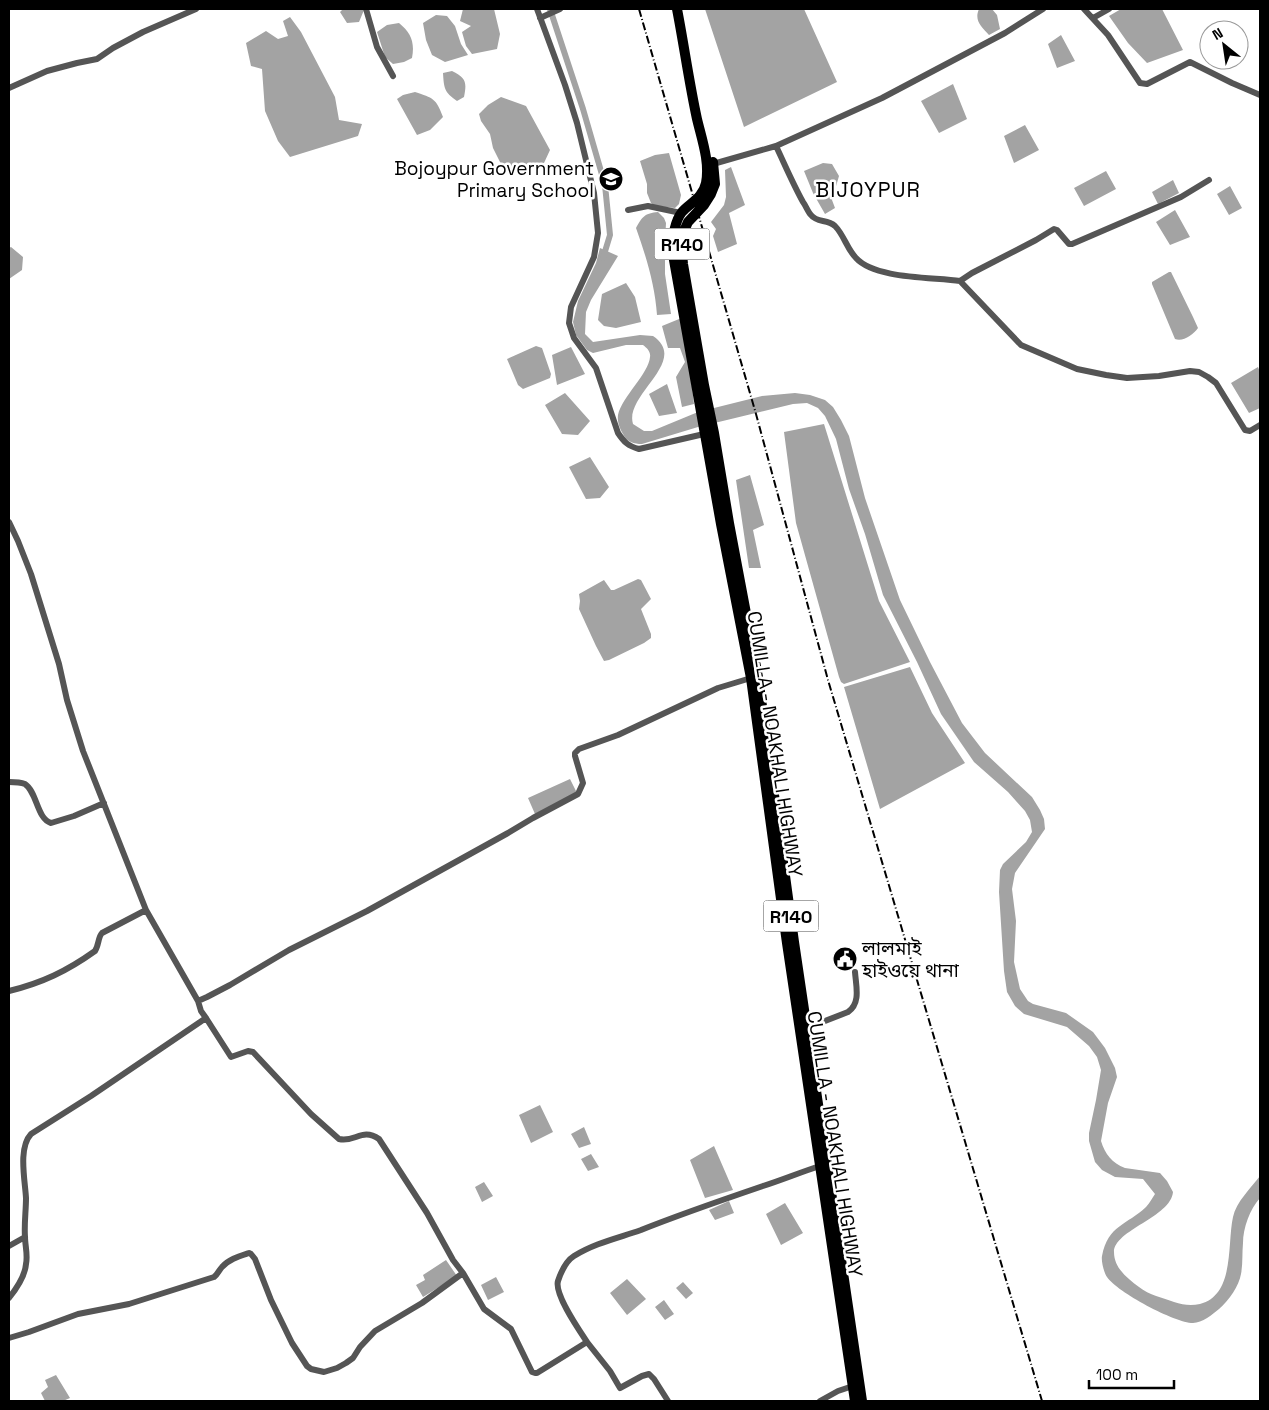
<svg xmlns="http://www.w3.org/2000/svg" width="1269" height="1410" viewBox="0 0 1269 1410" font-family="'Space Grotesk','Noto Sans Bengali',sans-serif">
<rect width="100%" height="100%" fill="#fff"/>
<path fill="#a3a3a3" d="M 343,9 L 361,9 L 364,10 L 359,22 L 347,23 L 340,12 Z
M 463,9 L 494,9 L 500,34 L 497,49 L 472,54 L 466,46 L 462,32 L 471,26 L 460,21 Z
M 705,9 L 804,9 L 837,82 L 744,127 Z
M 979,9 L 992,9 L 997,15 L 1000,29 L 989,35 C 981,27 974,20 979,9 Z
M 1121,9 L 1162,9 L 1183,50 L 1147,63 L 1128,43 L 1109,16 Z
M 436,15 L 447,16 L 455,26 L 461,44 L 468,55 L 445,62 L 432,55 L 426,40 L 423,23 Z
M 290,17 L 301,32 L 335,97 L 339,120 L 362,124 L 358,136 L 290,157 L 278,141 L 265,111 L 262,69 L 251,66 L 246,43 L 266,31 L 278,39 L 288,36 L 283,21 Z
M 399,23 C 411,33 415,42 412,58 L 404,62 L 393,64 L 385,57 L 377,32 L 387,25 Z
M 1061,35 L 1075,61 L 1057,68 L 1048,44 Z
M 452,71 C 466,78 467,82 464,97 L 457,101 C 444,92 444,88 443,73 Z
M 953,84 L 967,119 L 939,133 L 921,101 Z
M 415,92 C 433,98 436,98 443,117 L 430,130 L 417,135 L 397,99 L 403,95 Z
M 501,97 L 526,106 L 550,150 L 544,163 C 528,170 519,171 502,166 L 493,148 L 490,134 L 481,121 L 479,114 L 488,105 Z
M 1025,125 L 1039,150 L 1014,163 L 1004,136 Z
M 669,153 L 681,195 L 679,204 L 675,208 L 655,206 L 651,203 L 647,193 L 647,184 L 640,161 L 655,155 Z
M 823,163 L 832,164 L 839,176 L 832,200 L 835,208 L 825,214 L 813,193 L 804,171 Z
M 731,167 L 745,205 L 729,213 L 737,244 L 718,252 L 713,236 L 716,229 L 711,222 L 724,205 L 726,197 L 725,170 Z
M 1106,171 L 1116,189 L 1084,206 L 1074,188 Z
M 1173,180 L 1179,193 L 1158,204 L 1152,192 Z
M 1230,186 L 1242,208 L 1229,215 L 1217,194 Z
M 1175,210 L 1190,237 L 1170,245 L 1156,222 Z
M 658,212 L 664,218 L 666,223 L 665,241 L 665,274 L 671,314 L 657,315 C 655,285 646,256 636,228 C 642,217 645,213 658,212 Z
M 11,247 L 23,257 L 22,270 L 9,279 L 9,248 Z
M 600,248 L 618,256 L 591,300 L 586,312 L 585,334 L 593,342 L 640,335 L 653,336 C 690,361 624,395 633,424 L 644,431 L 652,431 L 698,412 L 762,396 L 795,393 L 810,395 L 825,400 L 833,407 L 841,420 L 849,436 L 865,498 L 900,600 L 930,662 L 962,723 L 985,753 L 1032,797 L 1040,810 L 1044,819 L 1045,829 L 1015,873 L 1012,889 L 1016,921 L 1014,962 L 1020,989 L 1028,1001 L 1033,1004 L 1066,1013 L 1093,1032 L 1105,1048 L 1115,1068 L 1117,1077 L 1108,1103 L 1101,1141 C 1105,1154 1112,1163 1125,1168 L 1160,1173 L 1167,1181 L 1173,1192 C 1171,1217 1114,1230 1114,1252 C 1114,1268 1127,1278 1139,1287 C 1149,1295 1163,1298 1174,1302 C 1183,1305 1191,1306 1200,1304 C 1235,1295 1227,1244 1233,1217 C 1236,1202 1251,1188 1260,1176 L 1260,1198 C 1250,1209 1243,1228 1243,1243 C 1242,1253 1243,1264 1241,1274 C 1239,1286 1229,1300 1219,1309 C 1213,1314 1202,1323 1193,1323 C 1175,1323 1117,1292 1107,1277 C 1104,1273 1101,1261 1102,1256 C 1108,1225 1127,1225 1146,1207 C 1150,1203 1152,1198 1155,1194 L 1143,1179 L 1115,1177 L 1102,1170 L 1095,1162 L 1089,1141 L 1089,1133 L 1096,1100 L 1101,1070 L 1097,1057 L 1089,1046 L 1067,1027 L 1024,1014 L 1015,1006 L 1007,992 L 1004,971 L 999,892 L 1000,870 L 1003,864 L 1026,842 L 1032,832 L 1030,820 L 1025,811 L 1008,792 L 974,762 L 941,714 L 917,662 L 883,595 L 865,534 L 849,489 L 836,439 L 825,416 L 818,408 L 807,403 L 793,404 L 698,427 L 642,444 C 634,444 627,442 623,434 C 620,429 617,422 618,415 C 622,397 649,373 650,357 C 651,352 647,348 643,345 L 626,345 L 593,353 L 587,350 L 576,335 L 573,322 L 578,301 L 596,263 Z
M 1169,272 L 1171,272 L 1193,317 L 1198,328 C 1193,335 1183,342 1175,339 L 1152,284 L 1152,282 Z
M 626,283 L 635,297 L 641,322 L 616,328 L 604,326 L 598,320 L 602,294 Z
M 684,317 L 694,404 L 682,407 L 676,377 L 685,362 L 680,348 L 668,348 L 662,326 Z
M 536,346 L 542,348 L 551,374 L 550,378 L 523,389 L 518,385 L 507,359 Z
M 571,347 L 585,374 L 557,385 L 552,355 Z
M 1258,367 L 1260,372 L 1260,408 L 1249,413 L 1231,383 Z
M 667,384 L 677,413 L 659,416 L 649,394 Z
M 565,393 L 590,421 L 578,435 L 562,434 L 545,405 Z
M 824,424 L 879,601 L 910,662 L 844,684 L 841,682 L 839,677 L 796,523 L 784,432 Z
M 590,457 L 609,487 L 600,498 L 586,499 L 569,467 Z
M 750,475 L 764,525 L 753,530 L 761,568 L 749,568 L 736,480 Z
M 638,579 L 641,580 L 651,599 L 641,609 L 651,634 L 651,638 L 644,643 L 609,660 L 604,661 L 596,646 L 579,609 L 580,601 L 579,594 L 604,580 L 611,590 L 614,590 Z
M 910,667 L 932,713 L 965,763 L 880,809 L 844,687 Z
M 570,779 L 577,793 L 535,814 L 528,798 Z
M 540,1105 L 553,1132 L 531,1143 L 519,1115 Z
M 584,1127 L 591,1144 L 579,1148 L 571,1134 Z
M 714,1146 L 733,1190 L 705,1198 L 690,1160 Z
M 591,1154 L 599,1167 L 588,1171 L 581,1159 Z
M 484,1182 L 493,1196 L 482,1202 L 475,1187 Z
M 729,1201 L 734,1213 L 715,1220 L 709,1210 Z
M 785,1203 L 803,1233 L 781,1245 L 766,1214 Z
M 446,1260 L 457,1276 L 423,1297 L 416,1285 L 425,1280 L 423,1275 Z
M 496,1277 L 504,1292 L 488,1300 L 481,1285 Z
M 627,1279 L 646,1299 L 627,1315 L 610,1293 Z
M 683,1282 L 693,1293 L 686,1299 L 676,1288 Z
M 664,1300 L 674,1314 L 665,1320 L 655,1307 Z
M 56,1375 L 70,1398 L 63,1401 L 45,1401 L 41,1393 L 48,1387 L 45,1380 Z"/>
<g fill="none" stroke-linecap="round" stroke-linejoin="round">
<path stroke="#a3a3a3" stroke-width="6" d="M 550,9 L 583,109 L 605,185 L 610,235 L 603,258"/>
<path stroke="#555" stroke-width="6" d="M 366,9 L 377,47 L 393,76
M 537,9 L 565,85 L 577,123 L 594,193 L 598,233 L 594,257 L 571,307 L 569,323 L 574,338 L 596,368 L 618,433 C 624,442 628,446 639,449 L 704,434
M 1084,9 L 1108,35 L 1140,83 L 1147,84 L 1190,62 L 1232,83 L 1260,95
M 540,18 L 560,9
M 1093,18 L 1109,9
M 9,88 L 47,71 L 77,63 L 97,59 L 113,48 L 143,32 L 196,9
M 776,146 C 785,165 793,184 803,202 C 806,206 808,212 811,215 C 817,223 827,219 835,226 C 844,235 847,249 856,258 C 875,279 932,277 960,281 L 1021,345 L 1077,369 L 1106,375 L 1127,378 L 1159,376 L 1190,371 L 1199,372 L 1208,377 L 1216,383 L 1245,430 L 1250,431 L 1260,425
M 713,164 L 776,146 L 882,98 L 1005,33 L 1043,9
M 628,210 L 648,206 L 681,213
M 960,281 L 972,273 L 1036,240 L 1054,229 L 1057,230 L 1069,244 L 1072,244 L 1181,197 L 1209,180
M 9,522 L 18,541 L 31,574 L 59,664 L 67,700 L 83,751 L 146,910 L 198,1001
M 9,782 C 14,782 20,782 25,784 C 37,792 37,819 51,823 L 74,816 L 104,803
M 9,991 C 42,983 67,971 95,951 C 99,945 98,937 102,933 L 146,910
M 206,1018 L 231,1057 L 248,1051 L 253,1052 L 311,1114 L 339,1139 C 355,1143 362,1127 379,1139 L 427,1213 L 453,1260 L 463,1273 L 484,1309 L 511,1329 L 532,1372 L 535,1373 L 537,1373 L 587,1342 L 610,1371 L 620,1388 L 642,1376 L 649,1374 L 654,1379 L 668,1401
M 807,1028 L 848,1012 C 861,1003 856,986 855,972
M 9,1246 L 25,1237
M 9,1298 C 17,1288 25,1276 26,1264 C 28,1255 25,1245 25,1237 C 24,1224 26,1211 26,1198 C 25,1180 18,1148 31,1134 L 91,1096 L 206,1018 L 201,1011 L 198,1001 L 207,997 L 230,985 L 289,950 L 367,911 L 508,833 L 533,818 L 578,794 L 583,783 L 575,756 L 575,753 L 579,749 L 618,735 L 718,688 L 751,678
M 9,1338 L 29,1332 L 78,1314 L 129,1304 L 214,1277 C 218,1274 219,1270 222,1267 C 229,1259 240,1256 249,1253 L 251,1254 L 255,1259 L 271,1300 L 292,1343 L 307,1366 L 311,1369 L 324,1372 L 337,1368 L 346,1363 L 353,1358 L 360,1347 L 375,1331 L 422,1303 L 463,1273
M 587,1342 C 579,1330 554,1294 558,1281 C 561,1272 566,1261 574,1256 C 595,1243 618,1238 641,1230 C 681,1214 722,1200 763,1186 C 782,1180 801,1172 820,1166
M 820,1401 L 838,1391 L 853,1386"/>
<path stroke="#000" stroke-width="10" d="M 677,9 C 684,45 689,82 697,119 C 702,140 710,162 706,183 C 703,198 690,203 682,212 C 674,222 673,238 672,249 L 721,524 L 751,678 L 787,943 L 855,1401
M 713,162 L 715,184 L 711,194 L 704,205 L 688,222 L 684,231 L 681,242 L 683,264 L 704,385 L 714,433 L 729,523 L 758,677 L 794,942 L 862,1401"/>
<path stroke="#000" stroke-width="2" stroke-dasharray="8 2.5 1 2.5" stroke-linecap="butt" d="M 639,9 L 756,414 L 828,680 L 1042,1401"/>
</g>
<defs>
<symbol id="school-disc" viewBox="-11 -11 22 22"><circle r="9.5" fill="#000" stroke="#fff"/><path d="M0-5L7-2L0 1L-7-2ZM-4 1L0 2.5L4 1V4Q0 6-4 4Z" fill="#fff"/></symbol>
<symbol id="civic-disc" viewBox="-11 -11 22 22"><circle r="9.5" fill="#000" stroke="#fff"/><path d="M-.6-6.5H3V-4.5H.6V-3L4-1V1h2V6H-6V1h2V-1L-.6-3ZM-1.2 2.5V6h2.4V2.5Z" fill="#fff"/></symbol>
</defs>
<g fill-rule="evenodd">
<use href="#school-disc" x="597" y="165" width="28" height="28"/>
<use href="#civic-disc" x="831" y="945" width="28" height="28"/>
</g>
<g text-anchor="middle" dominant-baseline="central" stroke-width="5" stroke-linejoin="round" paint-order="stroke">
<g fill="#fff" stroke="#4c4c4c" stroke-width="1">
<rect x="654.5" y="228.5" width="55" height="31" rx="4"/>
<rect x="763.5" y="900.5" width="55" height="31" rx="4"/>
</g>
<g font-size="18" font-weight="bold" fill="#000">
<text x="682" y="244">R140</text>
<text x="791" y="916">R140</text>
</g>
<g font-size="19" fill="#000" stroke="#fff" text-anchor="end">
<text x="594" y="168">Bojoypur Government<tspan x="594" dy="22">Primary School</tspan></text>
<text x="862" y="948" text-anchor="start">লালমাই<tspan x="862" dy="22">হাইওয়ে থানা</tspan></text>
</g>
<g font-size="19" fill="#000" stroke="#fff">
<text transform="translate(775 744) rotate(81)">CUMILLA - NOAKHALI HIGHWAY</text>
<text transform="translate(835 1144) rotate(81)">CUMILLA - NOAKHALI HIGHWAY</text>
</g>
<g font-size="21" letter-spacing="1" fill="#000" stroke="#fff">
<text x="868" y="189">BIJOYPUR</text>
</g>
</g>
<rect width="1269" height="1410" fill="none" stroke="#000000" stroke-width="20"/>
<g transform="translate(1224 45) rotate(330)"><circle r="24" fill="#ffffff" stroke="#999999"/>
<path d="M0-4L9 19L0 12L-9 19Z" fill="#000000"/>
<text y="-8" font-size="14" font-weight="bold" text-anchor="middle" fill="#000000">N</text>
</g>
<path d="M1089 1380v8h85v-8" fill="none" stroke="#000000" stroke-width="2.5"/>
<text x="1096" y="1380" font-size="15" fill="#000000" stroke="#ffffff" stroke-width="4" paint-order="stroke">100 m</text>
</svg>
